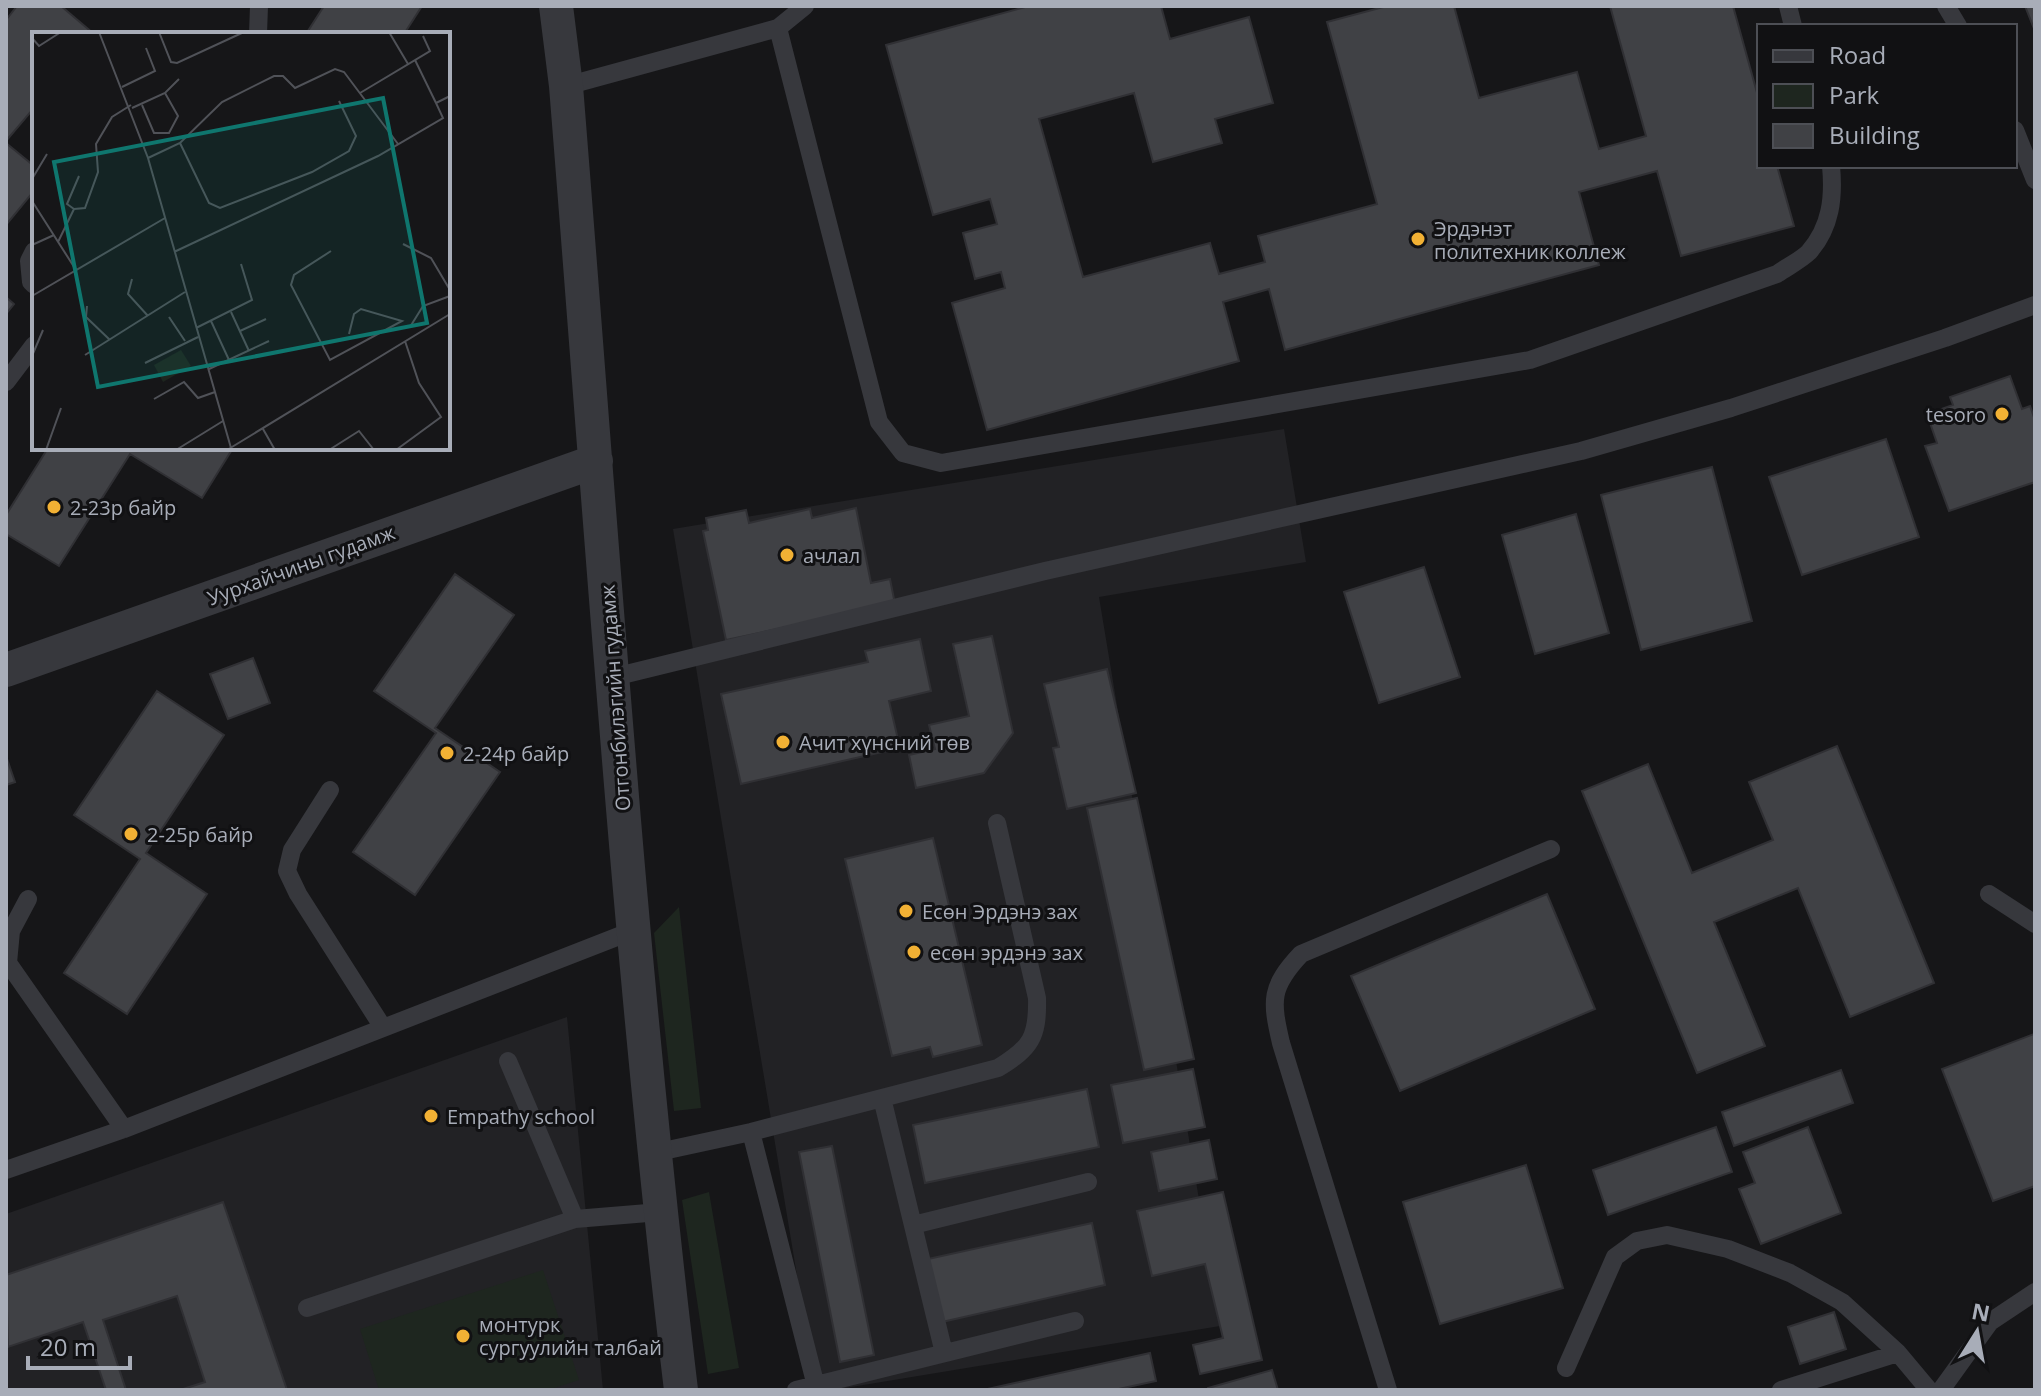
<svg xmlns="http://www.w3.org/2000/svg" width="2041" height="1396" viewBox="0 0 2041 1396" font-family="'Open Sans',sans-serif">
<rect width="100%" height="100%" fill="#161618"/>
<path fill="#222225" d="M 1284,429 L 1306,562 L 1099,597 L 1220,1326 L 833,1390 L 816,1390 L 673,529 Z
M 567,1017 L 603,1390 L 6,1390 L 6,1214 Z"/>
<path fill="#1e261f" d="M 679,907 L 701,1108 L 674,1111 L 654,933 Z
M 709,1192 L 739,1368 L 708,1374 L 682,1200 Z
M 543,1270 L 579,1380 L 548,1390 L 379,1390 L 360,1329 Z"/>
<path fill="#404145" stroke="#303034" stroke-width="2" d="M 17,6 L 61,6 L 94,34 L 34,34 L 34,108 L 6,141 L 6,20 Z
M 324,6 L 422,6 L 404,34 L 306,34 Z
M 1029,6 L 1161,6 L 1170,39 L 1249,17 L 1273,103 L 1215,119 L 1222,143 L 1153,162 L 1134,93 L 1039,119 L 1083,277 L 1210,243 L 1219,274 L 1265,262 L 1258,236 L 1377,204 L 1327,22 L 1387,6 L 1454,6 L 1479,98 L 1577,72 L 1599,149 L 1646,136 L 1610,6 L 1733,6 L 1759,100 L 1759,166 L 1777,166 L 1794,226 L 1681,256 L 1657,171 L 1579,192 L 1599,265 L 1285,350 L 1269,289 L 1223,302 L 1239,361 L 987,430 L 952,303 L 1005,288 L 1001,272 L 975,279 L 963,233 L 997,224 L 990,199 L 933,215 L 886,45 Z
M 2025,6 L 2035,6 L 2035,31 Z
M 6,143 L 34,166 L 34,191 L 6,225 Z
M 6,297 L 14,304 L 6,314 Z
M 2010,376 L 2022,409 L 2030,406 L 2035,420 L 2035,482 L 1949,511 L 1925,446 L 1937,443 L 1927,414 L 1953,405 L 1950,397 Z
M 1886,439 L 1919,537 L 1802,575 L 1769,477 Z
M 48,448 L 233,448 L 202,498 L 130,454 L 59,566 L 6,534 L 6,515 Z
M 1712,467 L 1752,621 L 1641,650 L 1601,495 Z
M 856,508 L 871,583 L 890,579 L 895,604 L 726,640 L 703,531 L 708,530 L 706,518 L 746,510 L 749,523 L 810,509 L 812,518 Z
M 1576,514 L 1609,633 L 1535,654 L 1502,535 Z
M 1424,567 L 1460,677 L 1379,703 L 1344,592 Z
M 455,574 L 514,615 L 435,728 L 500,772 L 415,895 L 353,852 L 436,733 L 374,691 Z
M 992,636 L 1013,733 L 984,773 L 916,788 L 909,755 L 935,749 L 929,725 L 969,716 L 953,644 Z
M 920,639 L 931,691 L 889,701 L 900,748 L 741,784 L 721,694 L 868,662 L 865,651 Z
M 253,658 L 270,703 L 228,719 L 210,674 Z
M 1107,669 L 1136,793 L 1067,809 L 1053,748 L 1059,747 L 1044,684 Z
M 157,691 L 224,735 L 146,853 L 207,894 L 127,1014 L 64,973 L 140,859 L 74,815 Z
M 1837,746 L 1934,983 L 1850,1017 L 1798,888 L 1714,922 L 1765,1046 L 1697,1073 L 1582,791 L 1648,764 L 1692,873 L 1773,840 L 1749,782 Z
M 6,756 L 15,782 L 6,785 Z
M 1137,798 L 1194,1059 L 1144,1070 L 1087,808 Z
M 933,838 L 982,1045 L 933,1057 L 930,1047 L 892,1056 L 845,859 Z
M 1547,894 L 1595,1009 L 1400,1091 L 1351,976 Z
M 2034,1034 L 2035,1186 L 1993,1201 L 1942,1069 Z
M 1193,1069 L 1205,1127 L 1123,1143 L 1111,1085 Z
M 1841,1070 L 1853,1103 L 1734,1146 L 1722,1112 Z
M 1087,1089 L 1099,1147 L 925,1183 L 913,1125 Z
M 1716,1127 L 1732,1172 L 1608,1215 L 1593,1170 Z
M 1808,1127 L 1841,1213 L 1761,1244 L 1739,1189 L 1755,1183 L 1743,1152 Z
M 1209,1140 L 1217,1179 L 1159,1191 L 1151,1152 Z
M 832,1146 L 874,1355 L 840,1362 L 799,1152 Z
M 1526,1165 L 1563,1288 L 1440,1324 L 1403,1202 Z
M 1223,1192 L 1262,1360 L 1200,1374 L 1193,1345 L 1223,1338 L 1205,1264 L 1152,1276 L 1137,1211 Z
M 223,1202 L 287,1390 L 180,1390 L 205,1382 L 177,1296 L 103,1320 L 126,1390 L 106,1390 L 83,1322 L 8,1347 L 6,1275 Z
M 1092,1223 L 1105,1285 L 942,1322 L 928,1259 Z
M 1834,1312 L 1846,1349 L 1800,1364 L 1788,1327 Z
M 1150,1353 L 1156,1381 L 1114,1390 L 983,1390 Z
M 1272,1370 L 1278,1390 L 1208,1390 L 1208,1388 Z"/>
<g fill="none" stroke-linecap="round" stroke-linejoin="round">
<path stroke="#37383d" stroke-width="18" d="M 1788,6 L 1793,26
M 1946,6 L 1958,26
M 778,28 L 879,422 L 903,453 L 941,463 L 1530,360 L 1777,274 C 1787,267 1801,260 1809,252 C 1831,227 1834,197 1831,166
M 258,34 L 259,6
M 566,86 L 778,28 L 805,6
M 2015,130 L 2035,180
M 34,251 L 29,261 L 31,282 L 34,285
M 6,382 L 34,345
M 614,677 L 1045,571 L 1581,451 L 1731,408 L 1945,338 L 2035,305
M 330,790 L 292,850 L 287,871 L 298,894 L 382,1026
M 1989,894 L 2035,924
M 28,899 L 11,931 L 8,963 L 124,1129
M 508,1061 L 575,1219
M 882,1098 L 944,1353
M 751,1132 L 816,1386
M 654,1153 L 751,1132 L 998,1068 C 1031,1048 1038,1037 1037,998 L 997,823
M 6,1170 L 124,1129 L 632,931
M 913,1225 L 1088,1182
M 307,1308 L 575,1219 L 660,1212
M 1898,1353 L 1929,1390
M 1566,1368 L 1615,1257 L 1637,1241 L 1667,1235 L 1728,1249 L 1790,1273 L 1842,1302 L 1898,1353 L 1781,1390
M 796,1390 L 1075,1321
M 1388,1390 L 1281,1043 C 1271,1000 1270,987 1301,954 L 1551,849
M 1941,1390 L 1990,1322 L 2035,1292"/>
<path stroke="#37383d" stroke-width="34" d="M 556,6 L 566,86 C 601,521 629,956 681,1390
M 6,670 L 596,461"/>
</g>
<g fill="#f2b134" stroke="#111113" stroke-width="3">
<circle cx="1418" cy="239" r="8"/>
<circle cx="2002" cy="414" r="8"/>
<circle cx="54" cy="507" r="8"/>
<circle cx="787" cy="555" r="8"/>
<circle cx="783" cy="742" r="8"/>
<circle cx="447" cy="753" r="8"/>
<circle cx="131" cy="834" r="8"/>
<circle cx="906" cy="911" r="8"/>
<circle cx="914" cy="952" r="8"/>
<circle cx="431" cy="1116" r="8"/>
<circle cx="463" cy="1336" r="8"/>
</g>
<g text-anchor="middle" dominant-baseline="central" stroke-width="6" stroke-linejoin="round" paint-order="stroke">
<g font-size="20" fill="#a8adb8" stroke="#111113" text-anchor="start">
<text x="1434" y="228">Эрдэнэт<tspan x="1434" dy="23">политехник коллеж</tspan></text>
<text x="1986" y="414" text-anchor="end">tesoro</text>
<text x="70" y="507">2-23р байр</text>
<text x="803" y="555">ачлал</text>
<text x="799" y="742">Ачит хүнсний төв</text>
<text x="463" y="753">2-24р байр</text>
<text x="147" y="834">2-25р байр</text>
<text x="922" y="911">Есөн Эрдэнэ зах</text>
<text x="930" y="952">есөн эрдэнэ зах</text>
<text x="447" y="1116">Empathy school</text>
<text x="479" y="1324">монтурк<tspan x="479" dy="23">сургуулийн талбай</tspan></text>
</g>
<g font-size="20" fill="#a8adb8" stroke="#111113">
<text transform="translate(301 565) rotate(-20)">Уурхайчины гудамж</text>
<text transform="translate(615 698) rotate(-94)">Отгонбилэгийн гудамж</text>
</g>
</g>
<g transform="translate(32 32)">
<rect width="418" height="418" fill="#161618"/>
<path d="M 149,318 L 159,334 L 131,350 L 122,333 Z" fill="#1e261f"/>
<path fill="none" stroke="#505258" stroke-width="2" d="M 67,0 L 116,126 L 199,416M 127,0 L 139,30 L 145,31 L 212,0M 357,0 L 376,32M 0,6 L 7,14 L 29,0M 383,28 L 404,71M 90,55 L 123,39 L 114,16M 328,61 L 398,19 L 391,4M 110,73 L 122,101 L 137,101 L 146,84 L 133,61M 100,76 L 133,61 L 147,47M 148,111 L 177,171 L 188,176 L 280,140 L 317,119 L 324,104 L 307,69M 116,126 L 148,111 L 190,70 L 242,44 L 251,44 L 263,56 L 303,37 L 312,40 L 366,112M 0,147 L 15,122M 0,169 L 44,238M 42,177 L 53,176 L 66,140 L 64,112 L 80,85 L 99,73M 26,210 L 42,177 L 35,172 L 47,144M 371,212 L 399,226 L 418,258M 0,213 L 22,203M 299,219 L 262,243 L 259,253 L 298,328 L 370,289 L 329,277 L 322,282 L 317,302M 142,220 L 346,124 L 411,86 L 404,71 L 418,64M 100,247 L 96,262 L 116,284M 0,264 L 133,186M 55,274 L 54,285 L 78,308M 199,280 L 217,319M 137,285 L 153,309M 179,289 L 197,328M 378,295 L 391,274 L 418,264M 164,296 L 220,268 L 209,232M 208,299 L 234,287M 53,323 L 153,260M 0,324 L 11,298M 113,331 L 166,305M 177,337 L 237,309M 122,367 L 152,350 L 166,366 L 183,360M 231,397 L 243,418M 14,418 L 29,376M 144,418 L 191,389M 195,418 L 418,282M 297,418 L 327,399 L 342,418M 364,418 L 409,385 L 387,351 L 373,309"/>
<path fill="#0f766e" fill-opacity="0.15" stroke="#0f766e" stroke-width="4" d="M 351,66 L 395,291 L 66,355 L 22,130 Z"/>
<rect width="418" height="418" fill="none" stroke="#a8adb8" stroke-width="4"/>
</g>
<rect width="2041" height="1396" fill="none" stroke="#a8adb8" stroke-width="16"/>
<rect x="1757" y="24" width="260" height="144" fill="#111113" stroke="#4d4f55" stroke-width="2"/>
<rect x="1773" y="50" width="40" height="12" fill="#37383d" stroke="#4d4f55" stroke-width="2"/>
<text x="1829" y="64" font-size="24" fill="#a8adb8">Road</text>
<rect x="1773" y="84" width="40" height="24" fill="#1e261f" stroke="#4d4f55" stroke-width="2"/>
<text x="1829" y="104" font-size="24" fill="#a8adb8">Park</text>
<rect x="1773" y="124" width="40" height="24" fill="#404145" stroke="#4d4f55" stroke-width="2"/>
<text x="1829" y="144" font-size="24" fill="#a8adb8">Building</text>
<g transform="translate(1977 1332) rotate(11)" stroke="#111113" stroke-width="6" paint-order="stroke">
<path d="M0-6L14 30L0 20L-14 30Z" fill="#a8adb8"/>
<text y="-12" font-size="22" font-weight="bold" text-anchor="middle" fill="#a8adb8">N</text>
</g>
<path d="M28 1356v12h102v-12" fill="none" stroke="#a8adb8" stroke-width="4"/>
<text x="40" y="1356" font-size="24" fill="#a8adb8" stroke="#111113" stroke-width="6" paint-order="stroke">20 m</text>
</svg>
